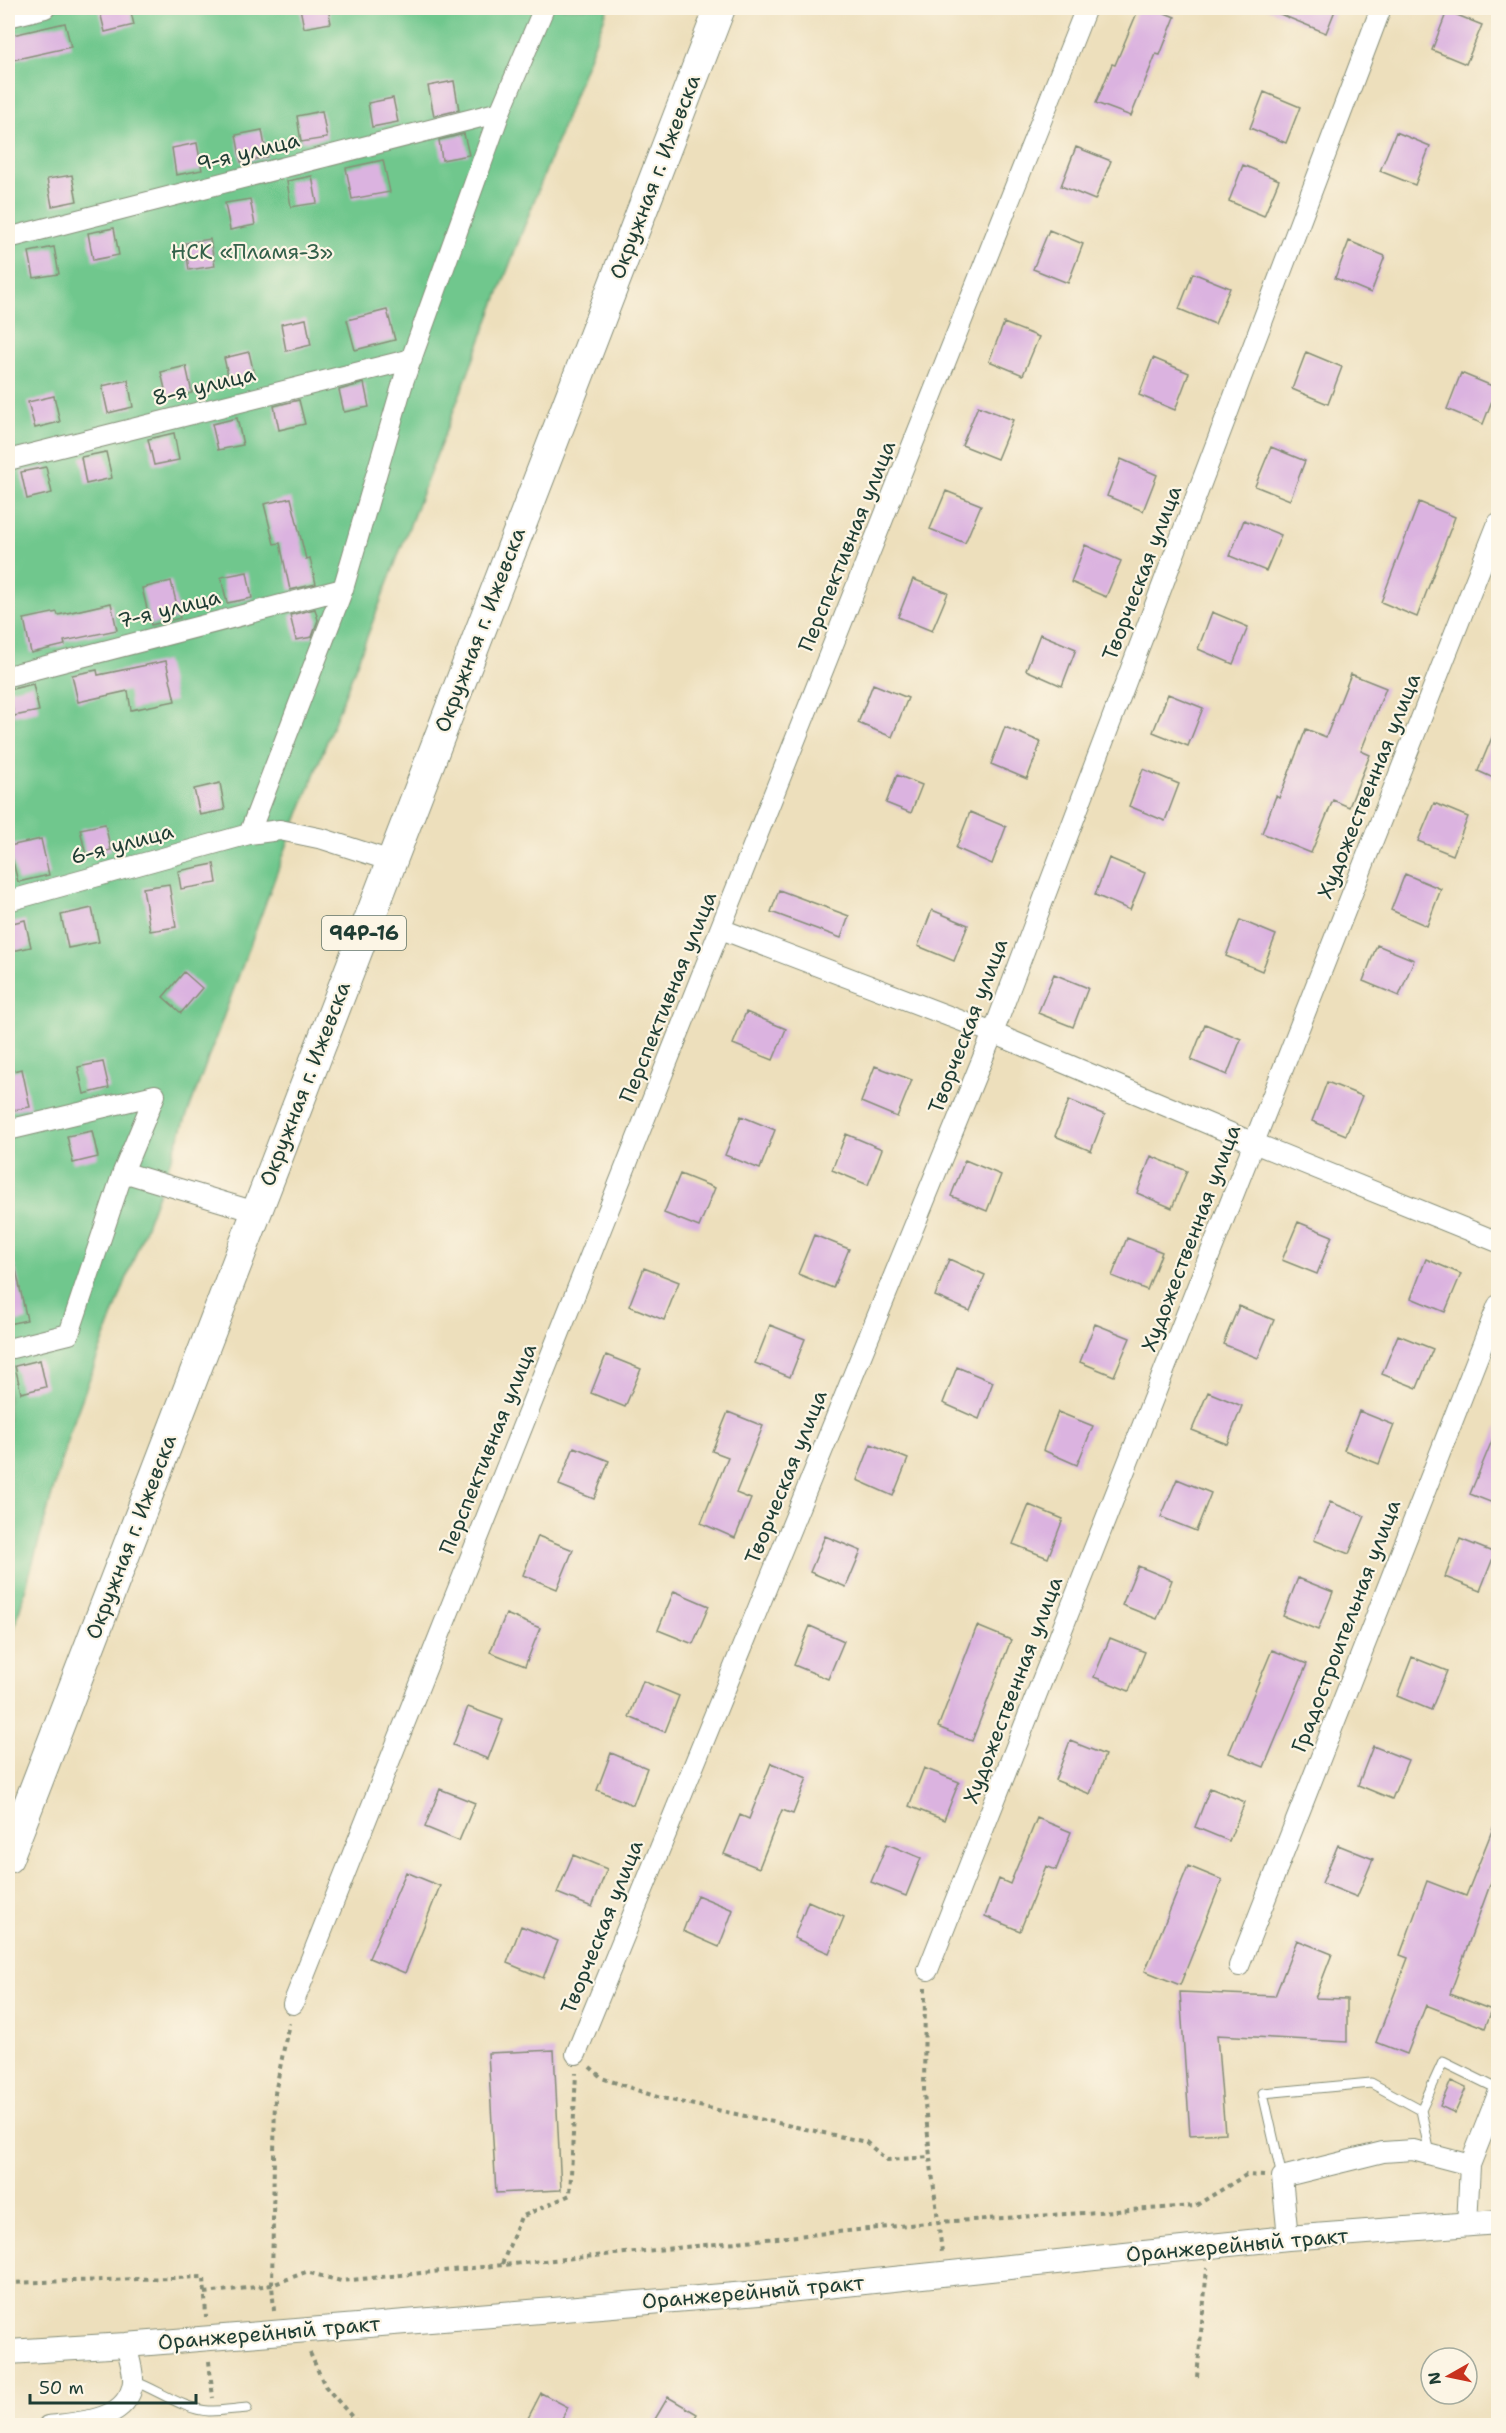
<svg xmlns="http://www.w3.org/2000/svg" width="1506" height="2433" viewBox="0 0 1506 2433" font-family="'Shantell Sans',sans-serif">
<rect width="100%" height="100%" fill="#fcf5e5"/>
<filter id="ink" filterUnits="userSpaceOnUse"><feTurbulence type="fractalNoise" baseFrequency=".0167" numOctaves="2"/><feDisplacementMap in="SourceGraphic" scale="12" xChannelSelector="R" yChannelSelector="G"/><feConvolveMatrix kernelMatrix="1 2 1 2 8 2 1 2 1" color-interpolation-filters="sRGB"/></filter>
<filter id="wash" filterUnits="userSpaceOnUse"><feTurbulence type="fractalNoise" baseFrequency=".008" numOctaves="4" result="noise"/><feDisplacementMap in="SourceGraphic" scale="24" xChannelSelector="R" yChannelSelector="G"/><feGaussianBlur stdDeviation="1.35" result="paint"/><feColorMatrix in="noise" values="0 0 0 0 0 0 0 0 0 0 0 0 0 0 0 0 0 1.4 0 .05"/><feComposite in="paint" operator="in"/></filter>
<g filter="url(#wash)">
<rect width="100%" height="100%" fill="#eddfbc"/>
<path fill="#70c78d" stroke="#488260" stroke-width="1.5" d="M 8,8 L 608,8 L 283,856 L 69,1434 L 8,1651 Z"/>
<g id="blocks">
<path fill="#dbb3e0" d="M 99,8 L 130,8 L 134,25 L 105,32 Z
M 300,8 L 328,8 L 331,23 L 304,28 Z
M 1139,8 L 1152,8 L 1175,17 L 1160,55 L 1156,54 L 1131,116 L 1096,103 L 1112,64 L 1115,65 Z
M 1265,8 L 1336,8 L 1326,33 Z
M 1447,11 L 1482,25 L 1466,64 L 1432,50 Z
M 65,23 L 71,47 L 8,61 L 8,36 Z
M 454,81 L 459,110 L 434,116 L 428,86 Z
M 1264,92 L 1300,107 L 1286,143 L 1250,128 Z
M 393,98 L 398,122 L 372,127 L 368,103 Z
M 322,111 L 327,138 L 301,142 L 297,116 Z
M 262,130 L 267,157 L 241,162 L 236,135 Z
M 1396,132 L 1430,146 L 1415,185 L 1380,171 Z
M 464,134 L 469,155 L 442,160 L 439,140 Z
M 197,143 L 202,170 L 176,175 L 172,148 Z
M 1076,147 L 1111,161 L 1095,200 L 1061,186 Z
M 383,160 L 390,192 L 352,199 L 346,168 Z
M 1243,165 L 1279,180 L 1264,216 L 1229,201 Z
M 72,175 L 77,201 L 52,206 L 47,179 Z
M 312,176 L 317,203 L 291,207 L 287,181 Z
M 250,199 L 255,225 L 230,230 L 225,203 Z
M 114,228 L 119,255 L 93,260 L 88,233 Z
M 1049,230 L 1083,244 L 1068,283 L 1033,269 Z
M 210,239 L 215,266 L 189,270 L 185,243 Z
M 1349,241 L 1385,256 L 1371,293 L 1335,278 Z
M 54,247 L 59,274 L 34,278 L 29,252 Z
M 1193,273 L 1230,288 L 1215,324 L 1179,309 Z
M 387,310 L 395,340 L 355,350 L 347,320 Z
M 306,319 L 311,345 L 286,351 L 281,324 Z
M 1004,323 L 1039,337 L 1023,375 L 989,361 Z
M 249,352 L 255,378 L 230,384 L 224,358 Z
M 1306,352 L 1342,367 L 1328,404 L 1292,389 Z
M 1153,358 L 1189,373 L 1175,410 L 1139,395 Z
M 186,366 L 192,393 L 167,398 L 161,372 Z
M 1461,373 L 1497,388 L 1483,424 L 1447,409 Z
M 128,380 L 133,407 L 108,413 L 102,386 Z
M 364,383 L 369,407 L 344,412 L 339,390 Z
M 54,396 L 60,422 L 35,428 L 28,402 Z
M 299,400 L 305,424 L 279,430 L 274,406 Z
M 978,406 L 1013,420 L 997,459 L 962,445 Z
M 237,418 L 243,445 L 218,450 L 212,424 Z
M 174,433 L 179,460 L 154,465 L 148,439 Z
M 1271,447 L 1305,461 L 1290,500 L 1255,486 Z
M 106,452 L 112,478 L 86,484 L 81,457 Z
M 1121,459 L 1157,475 L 1143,511 L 1107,496 Z
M 46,467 L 52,493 L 27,499 L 21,472 Z
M 946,491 L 981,505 L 965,543 L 930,529 Z
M 291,498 L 306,559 L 310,558 L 316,584 L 290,590 L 280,543 L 274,544 L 264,504 Z
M 1419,502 L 1455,517 L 1417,617 L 1381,602 Z
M 1244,520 L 1281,535 L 1266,571 L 1230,556 Z
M 1085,545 L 1121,561 L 1106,597 L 1071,582 Z
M 247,572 L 252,598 L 227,603 L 221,577 Z
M 913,579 L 948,593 L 932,631 L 898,617 Z
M 171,581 L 180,618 L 151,625 L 142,588 Z
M 111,603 L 117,630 L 64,641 L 65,645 L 31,653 L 24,619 L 57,612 L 58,615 Z
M 315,609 L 318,620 L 312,637 L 296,640 L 290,615 Z
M 1212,612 L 1248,627 L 1233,664 L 1198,649 Z
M 1040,634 L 1076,649 L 1062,686 L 1026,670 Z
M 166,661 L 175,701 L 131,710 L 128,691 L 78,702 L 72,675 L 97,670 L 98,675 Z
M 1351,674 L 1386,688 L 1361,751 L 1370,755 L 1349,807 L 1333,800 L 1311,853 L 1262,833 L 1276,796 L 1279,798 L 1306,729 L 1326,737 Z
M 33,684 L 39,711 L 14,716 L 8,690 Z
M 873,684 L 908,698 L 892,737 L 858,723 Z
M 1168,694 L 1203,708 L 1188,746 L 1153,732 Z
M 1498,723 L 1498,780 L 1478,771 Z
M 1005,727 L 1041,742 L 1027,779 L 991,764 Z
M 1143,769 L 1179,784 L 1165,821 L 1129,806 Z
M 897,775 L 922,785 L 911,813 L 886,803 Z
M 220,783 L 225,810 L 200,815 L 194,789 Z
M 1434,803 L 1468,817 L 1453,855 L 1418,841 Z
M 970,812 L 1006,827 L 992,864 L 956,848 Z
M 105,824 L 111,850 L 86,856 L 80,829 Z
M 41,839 L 49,875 L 18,882 L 9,846 Z
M 1109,858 L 1145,873 L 1130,910 L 1095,895 Z
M 214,864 L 217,883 L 181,889 L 178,871 Z
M 1405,874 L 1441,889 L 1427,926 L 1391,910 Z
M 169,884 L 176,927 L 150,931 L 143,888 Z
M 779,890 L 849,916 L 841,938 L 771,912 Z
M 92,908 L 99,942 L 68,948 L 61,915 Z
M 932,910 L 968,925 L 954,961 L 918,946 Z
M 25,920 L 31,947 L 8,952 L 8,924 Z
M 1240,920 L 1276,935 L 1262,971 L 1226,956 Z
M 1377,945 L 1414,960 L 1399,996 L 1363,981 Z
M 184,972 L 202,988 L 181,1013 L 163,997 Z
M 1054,974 L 1088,988 L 1073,1027 L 1038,1013 Z
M 746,1012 L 786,1029 L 773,1060 L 733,1044 Z
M 1205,1024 L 1241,1039 L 1227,1075 L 1191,1060 Z
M 103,1062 L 109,1088 L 84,1094 L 78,1067 Z
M 875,1066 L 912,1080 L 897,1117 L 861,1102 Z
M 22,1069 L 30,1107 L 8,1111 L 8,1072 Z
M 1327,1082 L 1362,1096 L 1346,1135 L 1312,1121 Z
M 1069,1100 L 1105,1115 L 1091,1151 L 1055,1136 Z
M 741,1116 L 775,1130 L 760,1169 L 725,1155 Z
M 92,1131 L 98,1157 L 73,1163 L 67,1136 Z
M 846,1134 L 882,1149 L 868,1185 L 832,1170 Z
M 1151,1156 L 1187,1171 L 1172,1208 L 1137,1193 Z
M 965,1160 L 1001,1175 L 987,1211 L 951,1196 Z
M 680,1174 L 715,1188 L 699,1227 L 664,1213 Z
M 1298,1222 L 1332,1236 L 1317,1274 L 1282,1260 Z
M 814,1235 L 849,1249 L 833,1288 L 798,1274 Z
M 1127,1238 L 1162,1252 L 1147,1290 L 1112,1276 Z
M 949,1259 L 985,1275 L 970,1311 L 935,1296 Z
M 1426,1259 L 1461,1274 L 1445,1312 L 1411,1298 Z
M 15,1265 L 27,1320 L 8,1324 L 8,1266 Z
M 644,1268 L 679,1282 L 664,1320 L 629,1306 Z
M 1239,1306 L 1274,1320 L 1258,1358 L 1223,1344 Z
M 1095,1324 L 1130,1338 L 1114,1376 L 1080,1362 Z
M 770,1325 L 805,1339 L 790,1377 L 755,1363 Z
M 1398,1335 L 1433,1349 L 1417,1388 L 1382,1374 Z
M 606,1355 L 641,1369 L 625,1407 L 591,1393 Z
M 40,1360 L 46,1387 L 21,1393 L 15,1366 Z
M 957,1367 L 993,1382 L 979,1419 L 943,1403 Z
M 1208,1392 L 1242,1406 L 1227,1444 L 1192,1430 Z
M 1359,1411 L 1394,1425 L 1379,1464 L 1344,1450 Z
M 728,1412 L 763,1426 L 736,1493 L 751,1499 L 735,1538 L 701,1523 L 728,1457 L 712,1451 Z
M 1058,1412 L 1093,1426 L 1077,1465 L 1043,1450 Z
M 1498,1426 L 1498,1505 L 1470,1494 Z
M 871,1444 L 908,1459 L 893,1496 L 857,1480 Z
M 574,1447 L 609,1461 L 594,1499 L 559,1485 Z
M 1177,1479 L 1211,1493 L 1196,1531 L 1161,1517 Z
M 1330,1502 L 1365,1516 L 1349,1554 L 1314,1540 Z
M 1029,1505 L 1063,1519 L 1048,1558 L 1013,1544 Z
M 538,1536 L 573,1550 L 557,1589 L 523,1575 Z
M 825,1536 L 861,1551 L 846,1587 L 810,1572 Z
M 1460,1539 L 1495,1553 L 1480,1591 L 1445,1577 Z
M 1138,1566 L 1172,1580 L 1157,1619 L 1122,1605 Z
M 1298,1578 L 1333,1592 L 1318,1630 L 1283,1616 Z
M 674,1591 L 709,1606 L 693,1644 L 658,1630 Z
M 506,1614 L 540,1628 L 525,1666 L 490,1652 Z
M 810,1626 L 844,1641 L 828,1679 L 794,1665 Z
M 977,1626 L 1011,1640 L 972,1741 L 938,1727 Z
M 1110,1638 L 1145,1652 L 1129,1691 L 1094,1677 Z
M 1272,1650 L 1307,1664 L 1264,1767 L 1229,1753 Z
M 1412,1657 L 1447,1671 L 1431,1710 L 1397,1696 Z
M 643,1681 L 679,1696 L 665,1732 L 629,1717 Z
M 468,1707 L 503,1720 L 488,1759 L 453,1745 Z
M 1070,1741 L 1105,1755 L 1090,1794 L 1055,1780 Z
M 1373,1746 L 1408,1760 L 1392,1799 L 1358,1785 Z
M 611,1753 L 647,1768 L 633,1805 L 597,1790 Z
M 771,1763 L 807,1778 L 793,1814 L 782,1810 L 759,1868 L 724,1854 L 740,1815 L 749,1819 Z
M 924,1768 L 959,1782 L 944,1820 L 909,1806 Z
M 1210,1788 L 1245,1802 L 1229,1841 L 1195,1827 Z
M 440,1789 L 475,1803 L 459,1841 L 425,1827 Z
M 1037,1818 L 1071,1832 L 1056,1870 L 1046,1866 L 1020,1931 L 985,1916 L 999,1879 L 1010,1884 Z
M 1497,1818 L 1498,1875 L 1494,1874 L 1450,1994 L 1492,2010 L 1485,2028 L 1426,2005 L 1407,2054 L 1376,2042 L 1408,1958 L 1400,1955 L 1427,1881 L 1466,1896 Z
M 887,1844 L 921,1858 L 906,1896 L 871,1882 Z
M 1338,1845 L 1373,1859 L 1357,1897 L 1322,1883 Z
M 573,1855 L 607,1869 L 592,1907 L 557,1893 Z
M 1188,1866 L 1222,1880 L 1180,1985 L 1145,1971 Z
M 406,1872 L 440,1886 L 405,1973 L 369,1958 Z
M 697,1895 L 733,1910 L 719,1947 L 683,1931 Z
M 808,1901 L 844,1917 L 829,1953 L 794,1938 Z
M 521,1926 L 558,1941 L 543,1978 L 507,1963 Z
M 1297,1940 L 1332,1954 L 1315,1998 L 1347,1999 L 1347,2042 L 1217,2035 L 1225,2133 L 1190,2135 L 1180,1992 L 1275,1996 Z
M 554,2050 L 561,2190 L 496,2193 L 488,2053 Z
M 1451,2081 L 1466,2088 L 1455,2113 L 1440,2106 Z
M 541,2393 L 568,2407 L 558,2426 L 524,2426 Z
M 668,2397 L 697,2414 L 690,2426 L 651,2426 Z"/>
</g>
</g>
<g filter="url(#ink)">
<use href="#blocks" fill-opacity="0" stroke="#868e78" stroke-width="1.5"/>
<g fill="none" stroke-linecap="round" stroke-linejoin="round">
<defs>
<path id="service" d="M 1421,2110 L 1430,2154
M 1282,2177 L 1263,2093 L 1371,2083 L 1421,2110 L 1443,2062 L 1498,2089
M 133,2381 C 157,2389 184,2410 209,2411 C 221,2411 235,2409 247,2408"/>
<path id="minor" d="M 8,17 L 45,8
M 8,238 L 500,112
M 8,460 L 412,359
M 8,676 L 343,589
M 249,834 L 343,589 L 404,379 L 500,112 L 544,8
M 8,901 L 249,834 L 280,830 L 323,839 L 391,861
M 721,929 L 993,1033 L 1254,1143 L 1498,1242
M 155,1095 L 123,1172 L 256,1212
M 8,1130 L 155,1095
M 8,1349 L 69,1334 L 123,1172
M 1239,1966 L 1498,1305
M 928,1970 L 1498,523
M 293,2004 L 1086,8
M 576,2054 L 993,1033 L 1381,8
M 1467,2225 L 1470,2165 L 1498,2094
M 1288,2238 L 1282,2177 L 1383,2152 L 1413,2150 L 1470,2165
M 48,2426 C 78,2422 128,2422 133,2382 C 134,2371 128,2355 126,2345"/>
<path id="tertiary" d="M 8,2352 L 126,2345 L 759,2293 L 1288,2238 L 1498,2222"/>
<path id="primary" d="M 8,1858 L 720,8"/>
</defs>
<use href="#service" stroke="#868e78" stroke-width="11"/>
<use href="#minor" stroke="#868e78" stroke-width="22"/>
<use href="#tertiary" stroke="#868e78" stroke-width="26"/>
<use href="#primary" stroke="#868e78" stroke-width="32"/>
<path stroke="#868e78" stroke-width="4" stroke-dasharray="4.5 4.5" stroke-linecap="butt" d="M 925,1988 L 924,2093 L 930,2157
M 590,2067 L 602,2078 L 657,2097 L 866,2142 L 887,2160 L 930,2157 L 942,2252
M 502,2264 L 521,2217 L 570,2195 L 576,2073
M 8,2283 L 204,2277 L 206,2317
M 205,2293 L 272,2285 L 306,2272 L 341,2281 L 939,2222 L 1195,2206 L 1246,2175 L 1264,2176
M 274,2311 L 272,2285 L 275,2093 L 289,2023
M 310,2353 L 325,2386 L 360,2426
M 209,2361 L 213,2398
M 1197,2377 L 1207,2268"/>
<use href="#service" stroke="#fff" stroke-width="9"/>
<use href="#minor" stroke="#fff" stroke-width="20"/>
<use href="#tertiary" stroke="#fff" stroke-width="24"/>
<use href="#primary" stroke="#fff" stroke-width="30"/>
</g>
</g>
<g text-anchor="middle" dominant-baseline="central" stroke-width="4.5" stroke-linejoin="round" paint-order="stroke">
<rect fill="#fcf5e5" stroke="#617469" stroke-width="1.5" x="322" y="916" width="84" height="34" rx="4.5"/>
<g font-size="20" font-weight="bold" fill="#1f3d34">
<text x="364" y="933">94Р-16</text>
</g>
<g font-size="21" fill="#1f3d34" stroke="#fcf5e5">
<text transform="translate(248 152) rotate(-14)">9-я улица</text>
<text transform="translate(655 177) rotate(-69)">Окружная г. Ижевска</text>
<text transform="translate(204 386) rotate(-14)">8-я улица</text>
<text transform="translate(847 546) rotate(-68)">Перспективная улица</text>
<text transform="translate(1142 573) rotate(-69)">Творческая улица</text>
<text transform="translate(169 609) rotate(-14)">7-я улица</text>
<text transform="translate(480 630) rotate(-69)">Окружная г. Ижевска</text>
<text transform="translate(1369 786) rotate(-68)">Художественная улица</text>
<text transform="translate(122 844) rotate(-15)">6-я улица</text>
<text transform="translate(668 997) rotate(-68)">Перспективная улица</text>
<text transform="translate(968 1026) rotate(-69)">Творческая улица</text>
<text transform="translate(305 1084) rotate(-69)">Окружная г. Ижевска</text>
<text transform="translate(1191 1238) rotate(-69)">Художественная улица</text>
<text transform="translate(488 1449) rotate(-68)">Перспективная улица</text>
<text transform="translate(786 1477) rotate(-68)">Творческая улица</text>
<text transform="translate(131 1537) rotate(-69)">Окружная г. Ижевска</text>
<text transform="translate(1346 1626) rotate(-69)">Градостроительная улица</text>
<text transform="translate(1013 1690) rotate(-69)">Художественная улица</text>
<text transform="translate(602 1927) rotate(-68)">Творческая улица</text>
<text transform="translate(1237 2245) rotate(-5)">Оранжерейный тракт</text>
<text transform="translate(753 2292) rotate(-5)">Оранжерейный тракт</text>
<text transform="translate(269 2333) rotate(-5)">Оранжерейный тракт</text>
</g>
<g font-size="21" fill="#33604a" stroke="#fcf5e5">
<text x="252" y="252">НСК «Пламя-3»</text>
</g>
</g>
<rect width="1506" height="2433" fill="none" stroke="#fcf5e5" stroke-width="30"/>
<g transform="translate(1449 2376) rotate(261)"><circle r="28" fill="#fcf5e5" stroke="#a4ab9e" stroke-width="1.5"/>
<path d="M0-4.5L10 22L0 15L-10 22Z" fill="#c8321e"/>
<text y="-9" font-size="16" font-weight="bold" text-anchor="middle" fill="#1f3d34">N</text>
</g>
<path d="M30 2394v9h166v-9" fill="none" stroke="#1f3d34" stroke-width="3"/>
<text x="39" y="2394" font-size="18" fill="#1f3d34" stroke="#fcf5e5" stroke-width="4.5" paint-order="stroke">50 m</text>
</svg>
